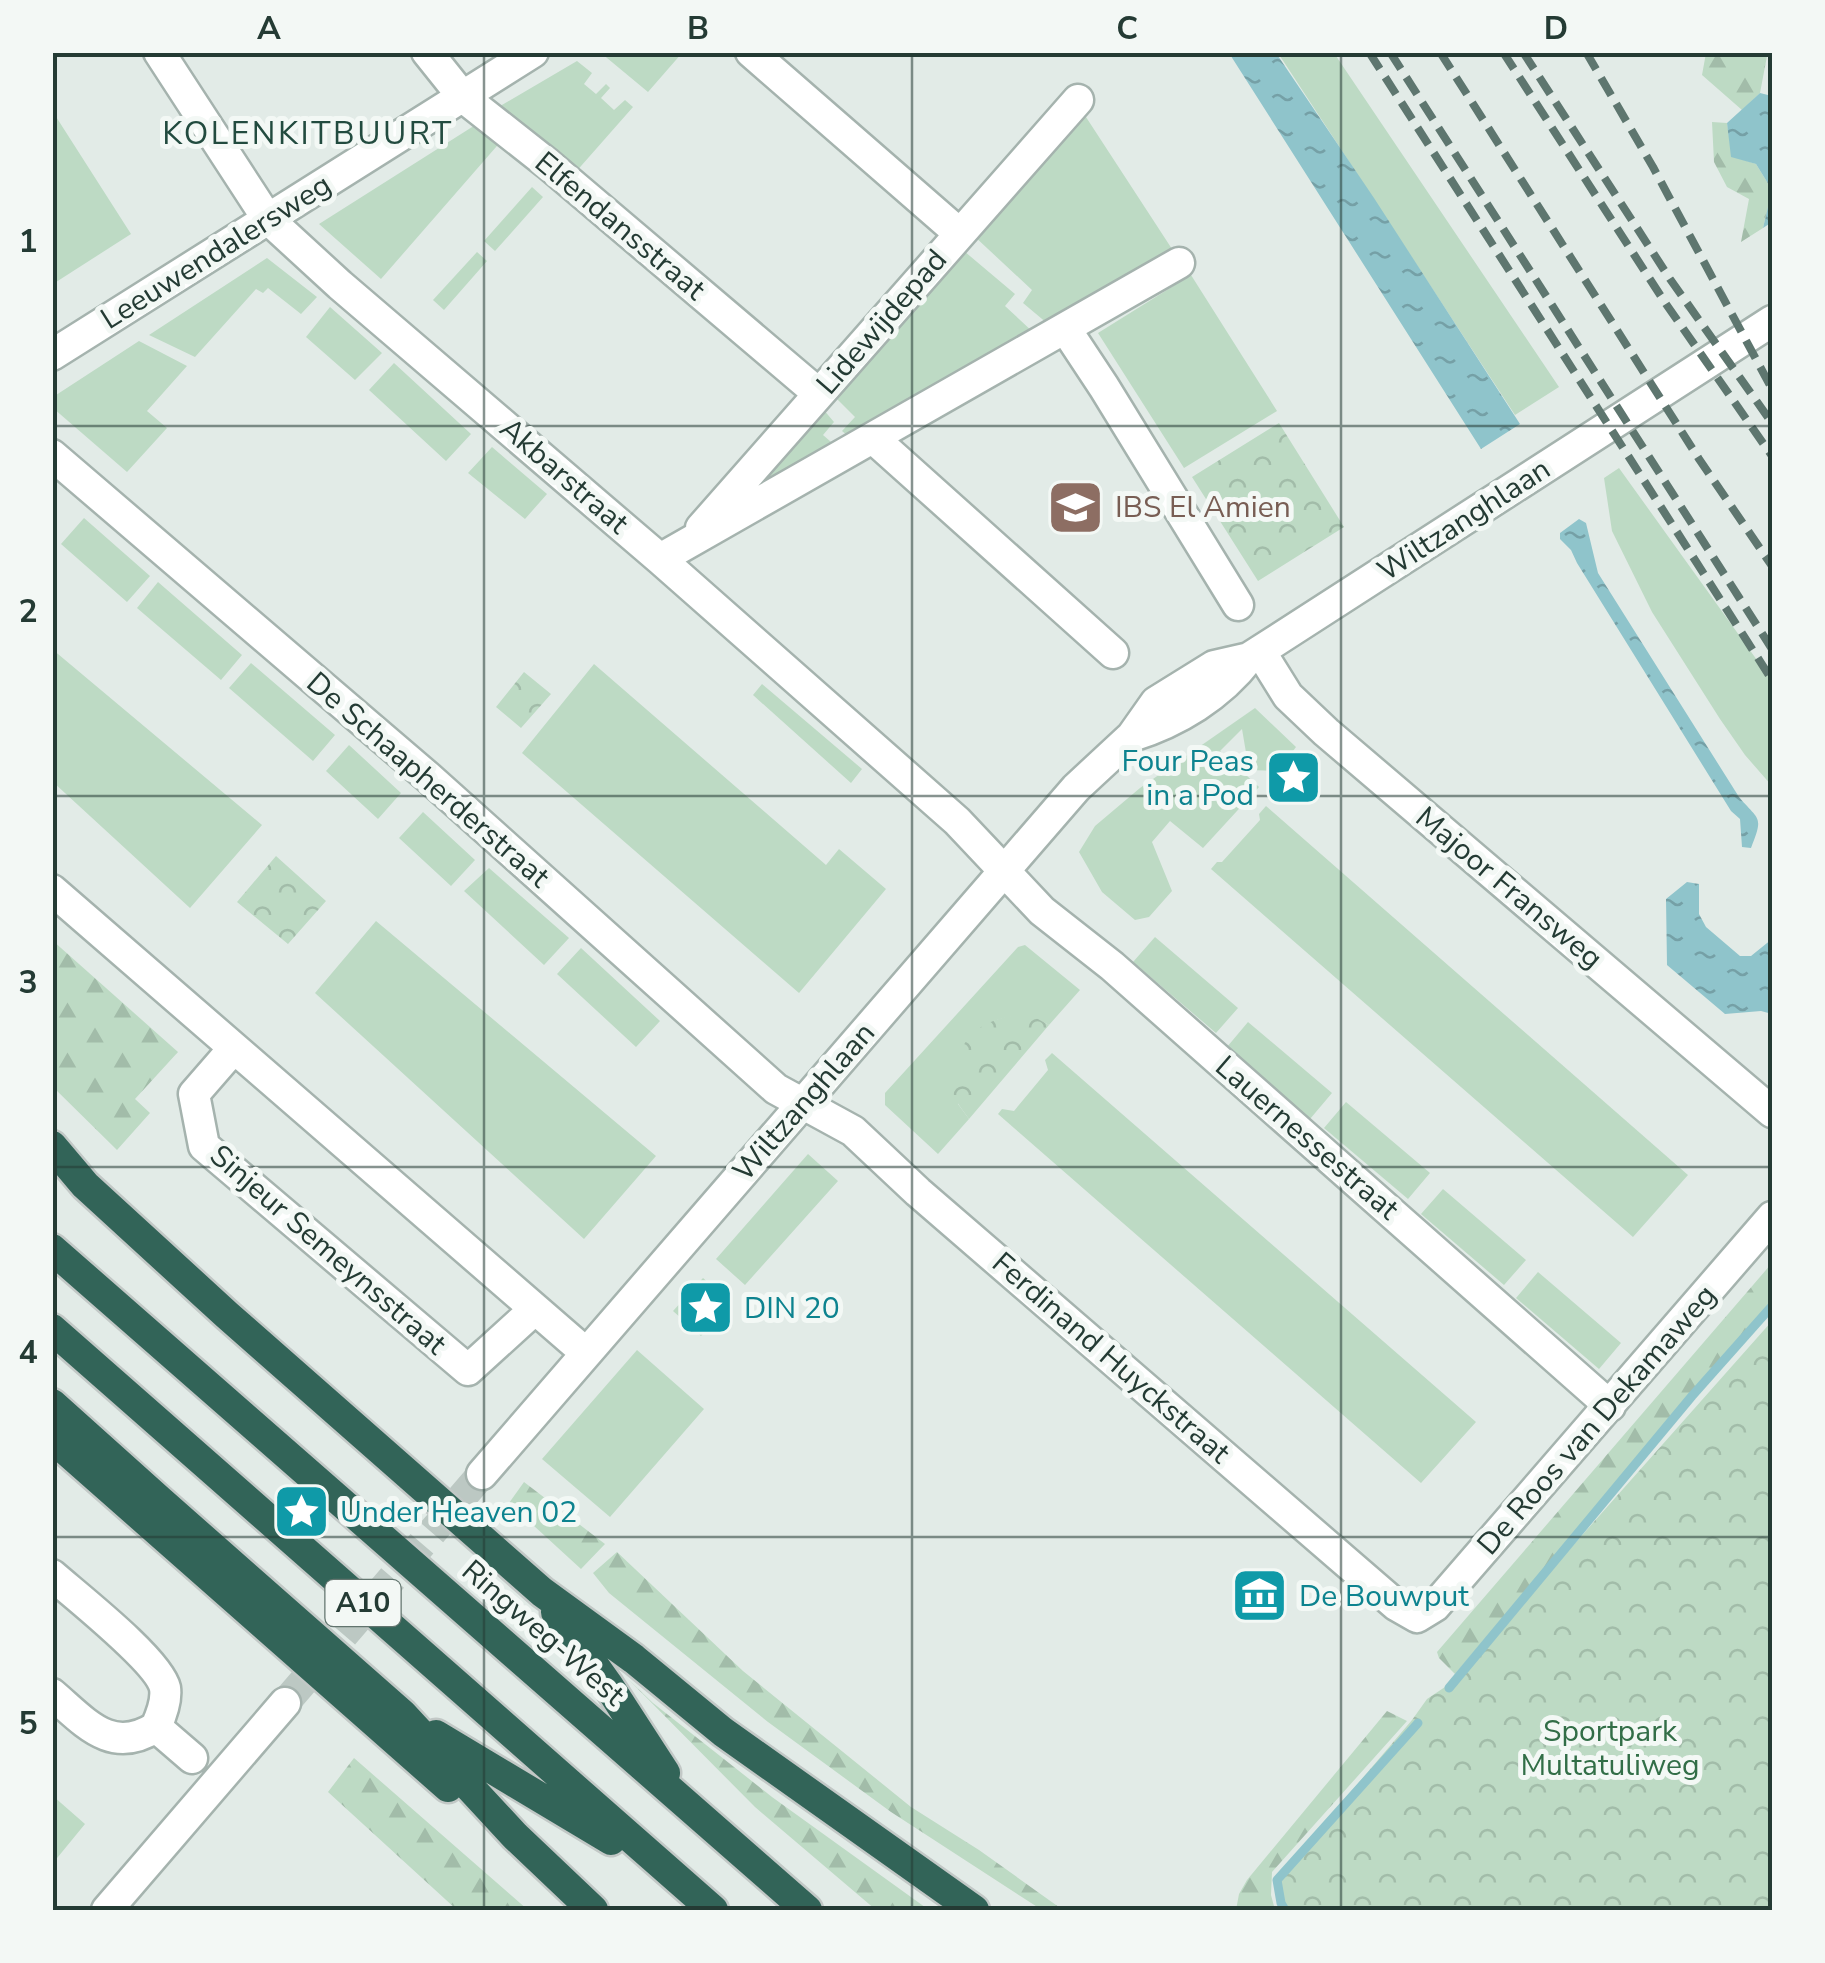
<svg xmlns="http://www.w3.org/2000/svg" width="1825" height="1963" viewBox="0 0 1825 1963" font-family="'Nunito Sans',sans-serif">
<defs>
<pattern id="forest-firs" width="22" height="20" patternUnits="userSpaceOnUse" patternTransform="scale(2.5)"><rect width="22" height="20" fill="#bddac4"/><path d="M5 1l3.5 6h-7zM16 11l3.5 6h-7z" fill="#a2bca9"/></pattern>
<pattern id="park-crowns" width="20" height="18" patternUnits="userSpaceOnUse" patternTransform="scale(2.5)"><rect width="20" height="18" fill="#bddac4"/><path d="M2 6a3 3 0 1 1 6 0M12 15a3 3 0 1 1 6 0" fill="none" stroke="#a2bca9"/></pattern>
<pattern id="water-ripples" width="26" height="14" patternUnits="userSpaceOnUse" patternTransform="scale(2.5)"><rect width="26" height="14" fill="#8fc4cb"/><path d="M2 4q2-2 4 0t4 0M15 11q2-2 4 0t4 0" fill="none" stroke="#75a0a6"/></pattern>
</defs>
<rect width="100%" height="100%" fill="#e2ebe7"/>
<path fill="#bddac4" d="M 601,53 L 682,53 L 648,92 Z
M 1278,53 L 1334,53 L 1559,387 L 1515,415 Z
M 577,61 L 592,73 L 584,84 L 596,94 L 606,84 L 610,88 L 601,98 L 614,110 L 625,100 L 633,107 L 574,174 L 495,109 Z
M 53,112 L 131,234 L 53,284 L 52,284 Z
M 1084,114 L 1172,249 L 1048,324 L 1023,303 L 1032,290 L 973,235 Z
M 480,122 L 503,139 L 381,279 L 319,224 Z
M 532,187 L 543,197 L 495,251 L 484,241 Z
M 964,251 L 1015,294 L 1005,306 L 1034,333 L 854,441 L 842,431 L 855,417 L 835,397 Z
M 477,252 L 487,261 L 444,310 L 433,300 Z
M 267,258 L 317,297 L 301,314 L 268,288 L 263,293 L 256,289 L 195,357 L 149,335 Z
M 1191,275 L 1277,411 L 1184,468 L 1098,333 Z
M 330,307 L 382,353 L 355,380 L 306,337 Z
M 139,341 L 187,366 L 147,411 L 167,428 L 127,472 L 53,408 L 53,397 Z
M 394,363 L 471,434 L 446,461 L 369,390 Z
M 823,409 L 834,422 L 823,435 L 838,448 L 755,490 Z
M 492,447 L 547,494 L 525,519 L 468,473 Z
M 1619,468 L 1772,681 L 1772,786 L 1745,755 L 1720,719 L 1652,612 L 1612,531 L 1604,478 Z
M 84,518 L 150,576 L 127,602 L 61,544 Z
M 158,582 L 242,655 L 221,680 L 137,608 Z
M 52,649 L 262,825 L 190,908 L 53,782 Z
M 251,663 L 335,735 L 313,761 L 229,688 Z
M 594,664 L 826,865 L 839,849 L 886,889 L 799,993 L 522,753 Z
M 762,684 L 862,769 L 851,783 L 753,695 Z
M 1255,708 L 1296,747 L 1278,771 L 1249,770 L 1242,729 L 1220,751 L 1259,787 L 1203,848 L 1170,821 L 1152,842 L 1172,891 L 1149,917 L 1135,920 L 1102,892 L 1079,852 L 1095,826 L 1140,788 Z
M 349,745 L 401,793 L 378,819 L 326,771 Z
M 1266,806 L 1688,1175 L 1633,1237 L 1211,869 L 1217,862 L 1222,862 L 1260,820 L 1259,814 Z
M 423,812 L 475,860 L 451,886 L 399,838 Z
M 489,868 L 569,938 L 544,965 L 464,891 Z
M 376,921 L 656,1156 L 584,1239 L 315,993 Z
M 1155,937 L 1238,1008 L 1216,1033 L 1133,962 Z
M 1025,945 L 1080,990 L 1049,1025 C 1028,1014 1013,1014 991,1022 L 958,1104 L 969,1119 L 938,1154 L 885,1105 L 885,1093 L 1018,947 Z
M 581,948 L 660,1021 L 636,1047 L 557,974 Z
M 1248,1022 L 1332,1093 L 1310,1119 L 1227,1047 Z
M 1052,1053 L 1476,1422 L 1421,1483 L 998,1114 L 1002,1109 L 1014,1111 L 1048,1070 L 1045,1060 Z
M 1346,1102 L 1430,1173 L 1408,1199 L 1324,1128 Z
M 808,1154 L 838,1181 L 745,1285 L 716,1259 Z
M 1443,1189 L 1526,1260 L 1504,1285 L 1421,1214 Z
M 1538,1272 L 1621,1343 L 1599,1369 L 1516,1298 Z
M 703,1278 L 731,1303 L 701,1336 L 673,1311 Z
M 637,1350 L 704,1409 L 610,1517 L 542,1459 Z
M 53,1796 L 85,1824 L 53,1863 Z"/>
<path fill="url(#forest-firs)" d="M 1735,52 L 1767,56 L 1760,93 L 1742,110 L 1702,75 L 1706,53 Z
M 1712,122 L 1727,123 L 1732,156 L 1756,164 L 1772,190 L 1763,228 L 1741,242 L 1749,199 L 1727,187 L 1714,162 Z
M 52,940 L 178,1052 L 135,1099 L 150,1113 L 117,1150 L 53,1087 Z
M 1772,1263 L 1772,1301 L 1455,1674 L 1439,1658 L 1437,1652 Z
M 524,1482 L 605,1544 L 581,1569 L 509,1503 Z
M 617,1552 L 743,1671 L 911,1807 L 979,1850 L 1063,1910 L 1042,1910 L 891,1812 L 768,1722 L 609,1593 L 593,1573 Z
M 628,1679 L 653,1703 L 772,1797 L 929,1910 L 876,1910 L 755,1807 Z
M 1387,1711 L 1407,1721 L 1272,1872 L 1271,1895 L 1275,1910 L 1236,1910 L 1239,1894 L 1247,1880 Z
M 354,1758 L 528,1910 L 457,1910 L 328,1792 Z"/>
<path fill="url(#park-crowns)" d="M 1279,423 L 1344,527 L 1258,581 L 1192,477 Z
M 524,672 L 551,694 L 521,728 L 496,707 Z
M 276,856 L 326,901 L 288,944 L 237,902 Z
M 1020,1015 L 1036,1018 L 1049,1025 L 969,1119 C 961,1108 951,1096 951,1082 C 951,1075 954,1065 957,1058 C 968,1030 991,1017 1020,1015 Z
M 1772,1321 L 1772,1910 L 1282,1910 L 1276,1887 L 1287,1867 L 1412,1720 L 1427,1699 L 1451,1683 Z"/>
<path fill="url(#water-ripples)" d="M 1229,53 L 1276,53 L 1374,198 L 1520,424 L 1481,449 Z
M 1760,93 L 1772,96 L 1772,222 L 1763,228 L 1772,190 L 1756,164 L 1731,157 L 1727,123 Z
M 1579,519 L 1586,523 L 1598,573 L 1739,797 C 1759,821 1764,815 1751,848 L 1742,847 L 1740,819 L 1731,811 L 1577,563 L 1571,550 L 1560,539 L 1560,533 Z
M 1687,882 L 1699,884 L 1699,914 L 1706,927 L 1740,956 L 1751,956 L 1772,939 L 1772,1014 L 1761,1011 L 1725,1014 L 1667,965 L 1666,899 Z"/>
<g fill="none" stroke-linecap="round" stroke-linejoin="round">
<path stroke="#8fc4cb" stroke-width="9" d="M 1449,1688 L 1692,1396 L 1772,1306
M 1285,1910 L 1281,1903 L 1277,1880 L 1418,1723"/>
<path stroke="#bcc8c3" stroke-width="30" stroke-dasharray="30 15" stroke-linecap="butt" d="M 285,1703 L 482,1474"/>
<defs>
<path id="minor" d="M 159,52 L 267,218 L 340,285 L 660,559 L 957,821 L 1042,911 L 1112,966 L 1610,1406
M 427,52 L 463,97 L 548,164 L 819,394
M 751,52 L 960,234
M 1065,328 L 1104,387 L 1238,605
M 52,355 L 533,52
M 873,438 L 1113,653
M 52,455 L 428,777 L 776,1089 L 853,1131 L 918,1192 L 1396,1605 L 1417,1617 L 1435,1606 L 1772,1217
M 701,528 L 1078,100
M 660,559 L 1179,263
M 1260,651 L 1288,696 L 1326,732 L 1772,1112
M 1132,736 C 1177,722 1220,696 1249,658
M 52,890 L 586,1353
M 234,1048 L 194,1094 L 204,1146 L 468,1370 L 534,1310
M 482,1474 L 1005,870 L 1076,788 L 1132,736 L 1156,702 L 1214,666 L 1249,658 L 1260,651 L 1772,321
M 52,1575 C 77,1597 159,1661 165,1688 C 167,1701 161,1716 156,1727
M 52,1694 C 85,1722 111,1756 156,1727 L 192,1758
M 107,1910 L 285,1703"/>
<path id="highway" d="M 52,1146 L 85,1185 L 227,1315 L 542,1592 L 634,1659 L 723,1732 L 974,1910
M 52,1249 L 807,1910
M 52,1329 L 713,1910
M 52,1404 L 159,1500 L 402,1714 L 515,1836 L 593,1910
M 52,1438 L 448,1787
M 556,1612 L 608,1685 L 665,1773
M 436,1735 L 611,1840"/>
</defs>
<use href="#minor" stroke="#a5b3ae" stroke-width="35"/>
<use href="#highway" stroke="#c2c8c6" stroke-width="35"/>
<use href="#minor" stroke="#fff" stroke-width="30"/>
<use href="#highway" stroke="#326458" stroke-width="30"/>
<path stroke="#5e766f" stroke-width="8" stroke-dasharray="20 10" stroke-linecap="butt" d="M 1369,52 L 1772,680
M 1390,52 L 1772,649
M 1440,52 L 1699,459 L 1772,566
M 1503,52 L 1666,304 L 1772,456
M 1523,52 L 1670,279 L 1772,423
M 1586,52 L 1653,167 L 1772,389"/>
</g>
<path fill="none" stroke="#243b34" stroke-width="2.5" stroke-opacity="0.55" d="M 484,52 L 484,1910M 912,52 L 912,1910M 1341,52 L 1341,1910M 52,426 L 1772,426M 52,796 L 1772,796M 52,1167 L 1772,1167M 52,1537 L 1772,1537"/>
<defs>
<symbol id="school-square" viewBox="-11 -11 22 22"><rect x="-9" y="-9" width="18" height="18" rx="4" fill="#8d6e63" stroke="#f3f8f5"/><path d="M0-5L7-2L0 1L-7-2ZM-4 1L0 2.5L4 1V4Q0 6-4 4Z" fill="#fff"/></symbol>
<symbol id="sight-square" viewBox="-11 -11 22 22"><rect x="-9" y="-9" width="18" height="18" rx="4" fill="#0f9aa8" stroke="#f3f8f5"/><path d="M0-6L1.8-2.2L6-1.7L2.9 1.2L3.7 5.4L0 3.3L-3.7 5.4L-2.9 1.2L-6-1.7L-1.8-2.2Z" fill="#fff"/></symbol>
<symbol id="museum-square" viewBox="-11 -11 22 22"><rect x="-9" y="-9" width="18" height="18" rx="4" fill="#0f9aa8" stroke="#f3f8f5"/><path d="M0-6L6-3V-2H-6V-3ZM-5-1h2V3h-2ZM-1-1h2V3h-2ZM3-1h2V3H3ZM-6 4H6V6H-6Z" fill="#fff"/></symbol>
</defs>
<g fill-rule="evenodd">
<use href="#school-square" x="1044" y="476" width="63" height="63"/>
<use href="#sight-square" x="1262" y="746" width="63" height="63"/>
<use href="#sight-square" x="674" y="1276" width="63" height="63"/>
<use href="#sight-square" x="270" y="1480" width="63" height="63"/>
<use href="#museum-square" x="1228" y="1564" width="63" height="63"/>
</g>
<g text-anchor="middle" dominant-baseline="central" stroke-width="10" stroke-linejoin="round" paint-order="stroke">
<rect fill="#f3f8f5" stroke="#62746e" stroke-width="2.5" x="325.5" y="1580" width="75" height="46" rx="8"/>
<g font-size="28" font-weight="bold" fill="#243b34">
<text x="363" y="1603">A10</text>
</g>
<g font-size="30" fill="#243b34" stroke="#f3f8f5">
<text transform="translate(620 226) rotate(40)">Elfendansstraat</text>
<text transform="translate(216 252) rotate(-32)">Leeuwendalersweg</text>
<text transform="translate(882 322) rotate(-49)">Lidewijdepad</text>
<text transform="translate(564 476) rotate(41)">Akbarstraat</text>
<text transform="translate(1464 520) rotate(-33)">Wiltzanghlaan</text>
<text transform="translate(428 780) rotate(41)">De Schaapherderstraat</text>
<text transform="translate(1509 888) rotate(40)">Majoor Fransweg</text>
<text transform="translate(804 1102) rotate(-49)">Wiltzanghlaan</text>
<text transform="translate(1307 1138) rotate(41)">Lauernessestraat</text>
<text transform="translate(328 1250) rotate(41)">Sinjeur Semeynsstraat</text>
<text transform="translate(1111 1358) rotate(41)">Ferdinand Huyckstraat</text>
<text transform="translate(1597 1420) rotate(-49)">De Roos van Dekamaweg</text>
<text transform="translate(543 1633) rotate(41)">Ringweg-West</text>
</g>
<g font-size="30" fill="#785e54" stroke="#f3f8f5" text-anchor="start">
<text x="1115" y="507">IBS El Amien</text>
</g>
<g font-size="30" fill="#0d838f" stroke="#f3f8f5" text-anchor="start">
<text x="1254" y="761" text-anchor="end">Four Peas<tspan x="1254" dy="34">in a Pod</tspan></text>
<text x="744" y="1308">DIN 20</text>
<text x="340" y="1512">Under Heaven 02</text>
<text x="1299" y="1596">De Bouwput</text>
</g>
<g font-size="30" fill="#326e47" stroke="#f3f8f5">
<text x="1610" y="1731">Sportpark<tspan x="1610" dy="34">Multatuliweg</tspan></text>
</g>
<g font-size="32" letter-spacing="2.5" fill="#224b3f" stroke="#f3f8f5">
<text x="308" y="133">KOLENKITBUURT</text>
</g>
</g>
<rect width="1825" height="1963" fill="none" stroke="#f3f8f5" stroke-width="110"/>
<rect x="55" y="55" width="1715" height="1853" fill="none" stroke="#243b34" stroke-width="4"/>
<g font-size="32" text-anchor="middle" font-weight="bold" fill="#243b34">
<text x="269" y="39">A</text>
<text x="698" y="39">B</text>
<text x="1127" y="39">C</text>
<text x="1556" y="39">D</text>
<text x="28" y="252">1</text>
<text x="28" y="622">2</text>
<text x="28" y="993">3</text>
<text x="28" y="1363">4</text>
<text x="28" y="1734">5</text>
</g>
</svg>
